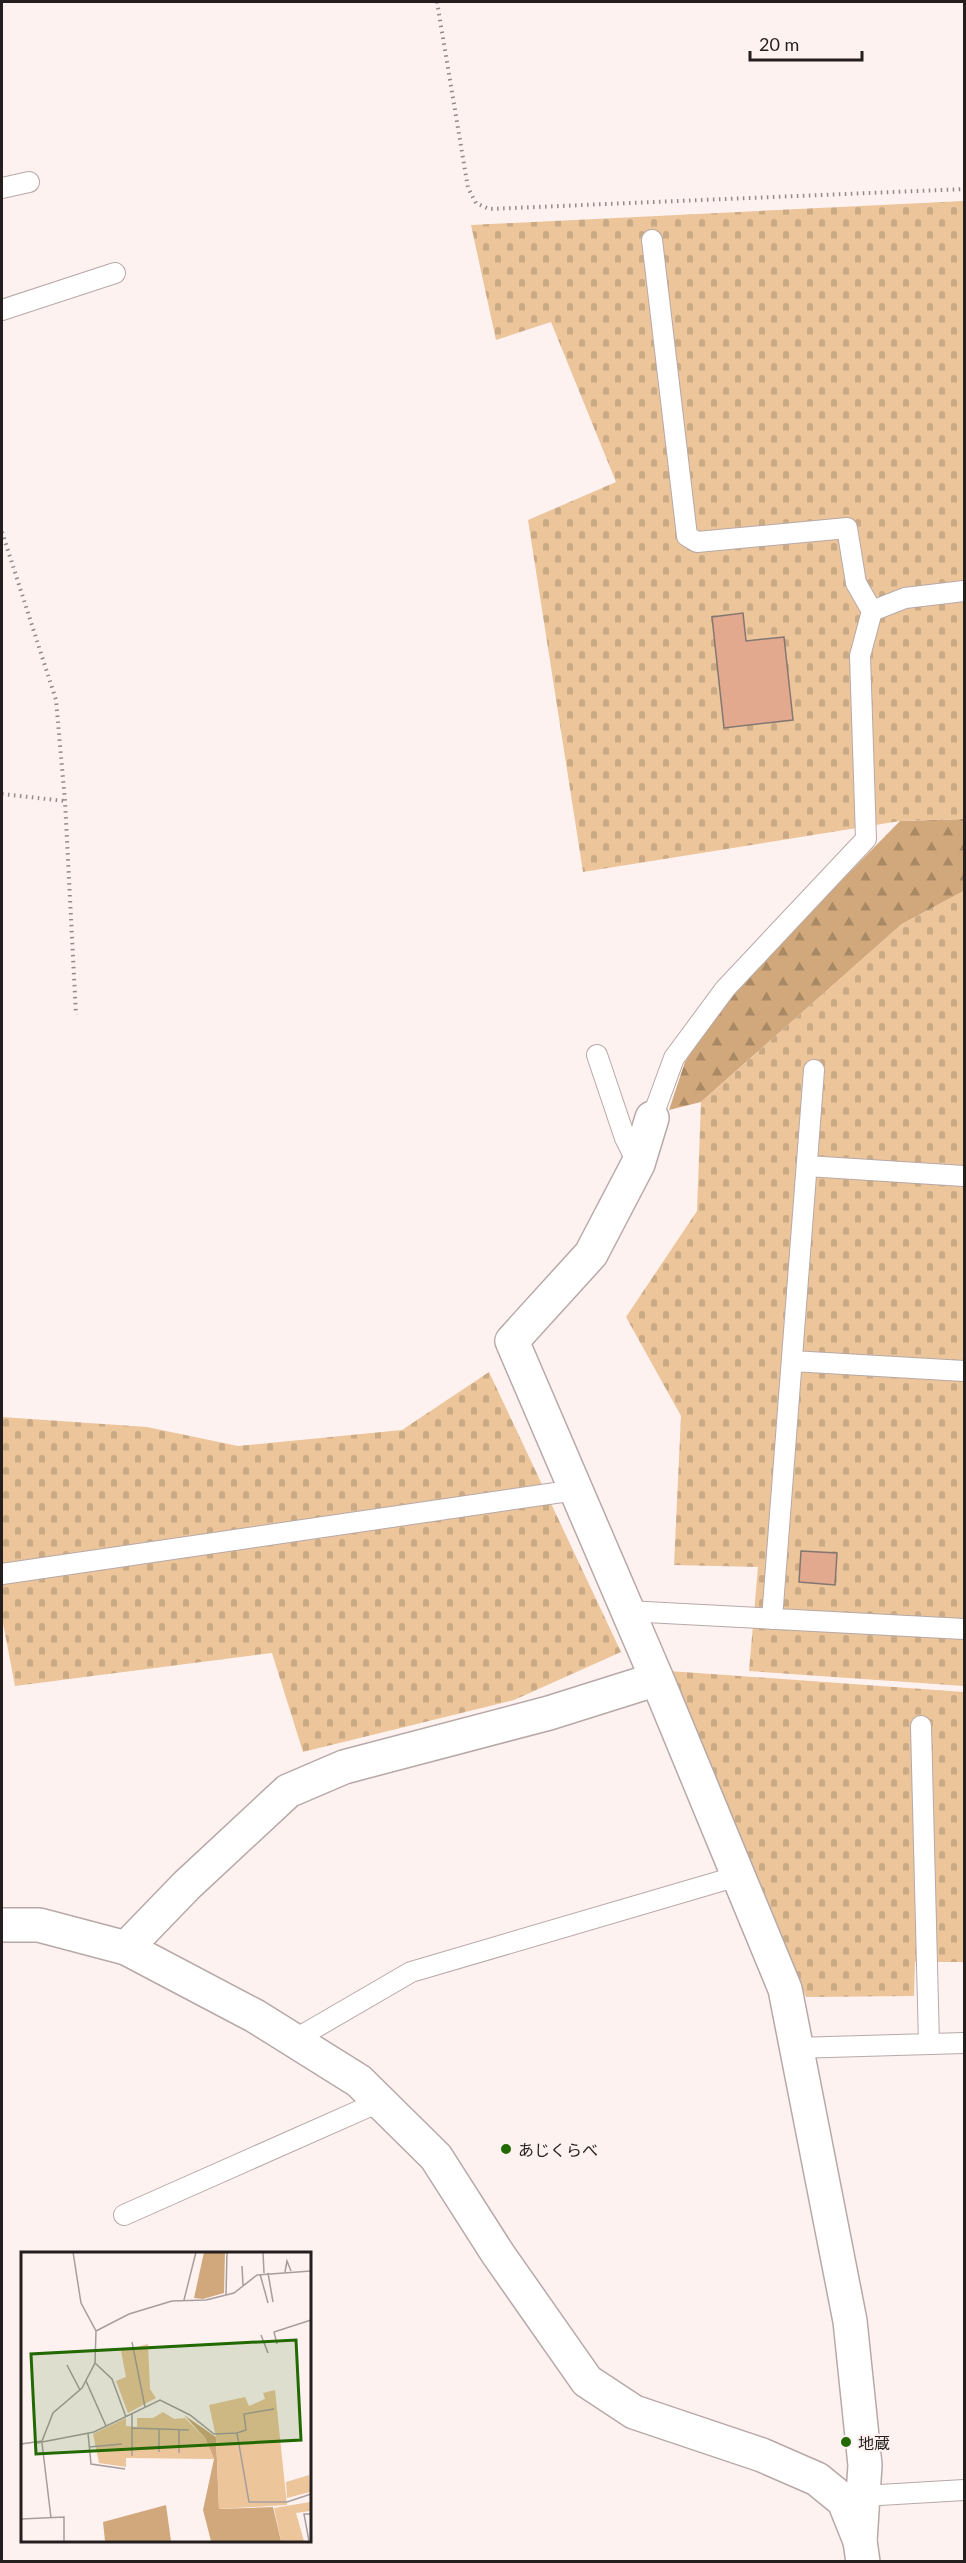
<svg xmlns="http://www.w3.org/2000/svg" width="966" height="2563" viewBox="0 0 966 2563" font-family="Lato,'Noto Sans JP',sans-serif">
<defs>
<pattern id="forest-firs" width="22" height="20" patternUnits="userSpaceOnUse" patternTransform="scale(1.5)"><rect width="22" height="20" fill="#d1a87b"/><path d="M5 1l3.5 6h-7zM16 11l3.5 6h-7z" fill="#a98864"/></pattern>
<pattern id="cemetery-stones" width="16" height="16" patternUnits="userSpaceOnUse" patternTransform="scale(1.5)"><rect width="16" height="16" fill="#ecc59b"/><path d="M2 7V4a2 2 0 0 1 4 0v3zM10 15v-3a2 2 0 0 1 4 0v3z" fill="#caa985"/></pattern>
</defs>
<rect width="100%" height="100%" fill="#fef2f1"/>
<path fill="url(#forest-firs)" d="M 964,819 L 964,891 L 902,924 L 701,1102 L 669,1110 L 685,1062 L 724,1000 L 900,821 Z"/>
<path fill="url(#cemetery-stones)" d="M 964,201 L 964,819 L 900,821 L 583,872 L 528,520 L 616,482 L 551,322 L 496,340 L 471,225 Z
M 964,891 L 964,1686 L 749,1671 L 758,1567 L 674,1565 L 681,1416 L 626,1317 L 697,1211 L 701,1102 L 902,924 Z
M 489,1372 L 621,1652 L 514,1700 L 303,1752 L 272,1653 L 15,1686 L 2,1618 L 2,1417 L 147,1427 L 238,1446 L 402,1430 Z
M 669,1671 L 964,1692 L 964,1962 L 915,1962 L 914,1996 L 806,1997 Z"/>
<path fill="#e2a98e" stroke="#837772" stroke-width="1.5" d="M 743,613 L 746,641 L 784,637 L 793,720 L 724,728 L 712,617 Z
M 801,1551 L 837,1553 L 835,1585 L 799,1582 Z"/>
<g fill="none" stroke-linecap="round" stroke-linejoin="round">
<defs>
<path id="service" d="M 2,188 L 29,182
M 652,240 L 687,536 L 697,542 L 847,528 L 856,583 L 872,611
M 2,310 L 115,273
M 597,1055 L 625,1138 L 638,1164
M 652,1118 L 674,1058 L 725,989 L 866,839 L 860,656 L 872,611 L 905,598 L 964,591
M 807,1166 L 964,1176
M 792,1361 L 964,1371
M 2,1574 L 576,1490
M 627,1611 L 964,1629
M 772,1619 L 814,1070
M 921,1726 L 929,2044
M 294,2040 L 411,1972 L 738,1876
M 795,2048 L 964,2043
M 124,2215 L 379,2102
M 863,2496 L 964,2490"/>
<path id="minor" d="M 652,1118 L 638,1164 L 591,1254 L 512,1341 L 657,1679 L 785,1989 L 850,2321 L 865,2465 L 860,2541
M 126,1948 L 187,1885 L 288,1791 L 344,1767 L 549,1713 L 657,1679"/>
<path id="tertiary" d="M 2,1925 L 39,1925 L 126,1948 L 255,2016 L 359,2081 L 436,2157 L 498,2254 L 587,2381 L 634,2412 L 762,2455 L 817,2479 L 844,2501 L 860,2541 L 863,2562"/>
</defs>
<use href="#service" stroke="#b7a9a7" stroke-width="22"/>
<use href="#minor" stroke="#b7a9a7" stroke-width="36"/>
<use href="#tertiary" stroke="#b7a9a7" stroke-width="36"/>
<path stroke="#938a89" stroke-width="4" stroke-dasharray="1.5 4.5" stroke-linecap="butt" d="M 437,2 L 468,188 L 476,203 L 489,209 L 964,189
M 2,532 L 56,700 L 65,801 L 76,1015
M 2,794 L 65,801"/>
<use href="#service" stroke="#fff" stroke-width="20"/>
<use href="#minor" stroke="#fff" stroke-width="33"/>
<use href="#tertiary" stroke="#fff" stroke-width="33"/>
</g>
<g fill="#236901" stroke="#fef2f1" stroke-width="2">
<circle cx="506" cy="2149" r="6"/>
<circle cx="846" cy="2442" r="6"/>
</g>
<g text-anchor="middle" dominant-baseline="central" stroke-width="4.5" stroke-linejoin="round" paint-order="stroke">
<g font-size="16" fill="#241e1e" stroke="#fef2f1" text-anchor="start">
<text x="518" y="2149">あじくらべ</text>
<text x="858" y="2442">地蔵</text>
</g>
</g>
<g transform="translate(21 2252)">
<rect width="290" height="290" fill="#fef2f1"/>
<path d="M 183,0 L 204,0 L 203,41 L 182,47 L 173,46 ZM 163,163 L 195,185 L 198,257 L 252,255 L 260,289 L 190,289 L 182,258 L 193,207 L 184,186 ZM 145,253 L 150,289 L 84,289 L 82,270 Z" fill="#d1a87b"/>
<path d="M 127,92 L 129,137 L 135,146 L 107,161 L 95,129 L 105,125 L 100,99 ZM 254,138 L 266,253 L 198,257 L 195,185 L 188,153 L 224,145 L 228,154 L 244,147 L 242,141 ZM 142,160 L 153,167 L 164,166 L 184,186 L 193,207 L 105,206 L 105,215 L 78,211 L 72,182 L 105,166 L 105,174 L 116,175 L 116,166 L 132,166 ZM 287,205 L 289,240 L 266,246 L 265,230 L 288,223 ZM 289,250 L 289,259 L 275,261 L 283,289 L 260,289 L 253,256 Z" fill="#ecc59b"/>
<path fill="none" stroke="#a79d9d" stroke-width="1.5" d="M 242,0 L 243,21M 221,14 L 222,33M 264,20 L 266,9 L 270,19M 247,21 L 252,50M 239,22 L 247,51M 205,43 L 206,0M 163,48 L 175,0M 75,79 L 108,62 L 151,49 L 185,48 L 213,41 L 236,23 L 290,19M 240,83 L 247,101M 111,90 L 124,155M 256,92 L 253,80 L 290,68M 74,111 L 91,127 L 105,165M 46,113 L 59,138M 65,129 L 85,174M 111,176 L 168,178M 67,181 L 70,212 L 104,217M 216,181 L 225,178 L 223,162 L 253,157M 16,191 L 73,180 L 139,148 L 169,163 L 193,182 L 216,181 L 228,250 L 266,250 L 290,242M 21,191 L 30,266M 0,192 L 21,189 L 32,161 L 61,136 L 74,111 L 75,79 L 60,51 L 52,0M 68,195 L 101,192M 138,200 L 138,177M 158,201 L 158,178M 111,204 L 111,161M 0,267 L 43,265 L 43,289M 288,289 L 283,262 L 290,262"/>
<path fill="#236901" fill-opacity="0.15" stroke="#236901" stroke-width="3" d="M 275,88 L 280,188 L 15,202 L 10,102 Z"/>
<rect width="290" height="290" fill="none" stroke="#241e1e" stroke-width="3"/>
</g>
<rect width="966" height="2563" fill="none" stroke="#241e1e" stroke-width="6"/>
<path d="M750 51v9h112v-9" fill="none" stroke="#241e1e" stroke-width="3"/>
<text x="759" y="51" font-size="18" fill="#241e1e" stroke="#fef2f1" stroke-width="4.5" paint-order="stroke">20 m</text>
</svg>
